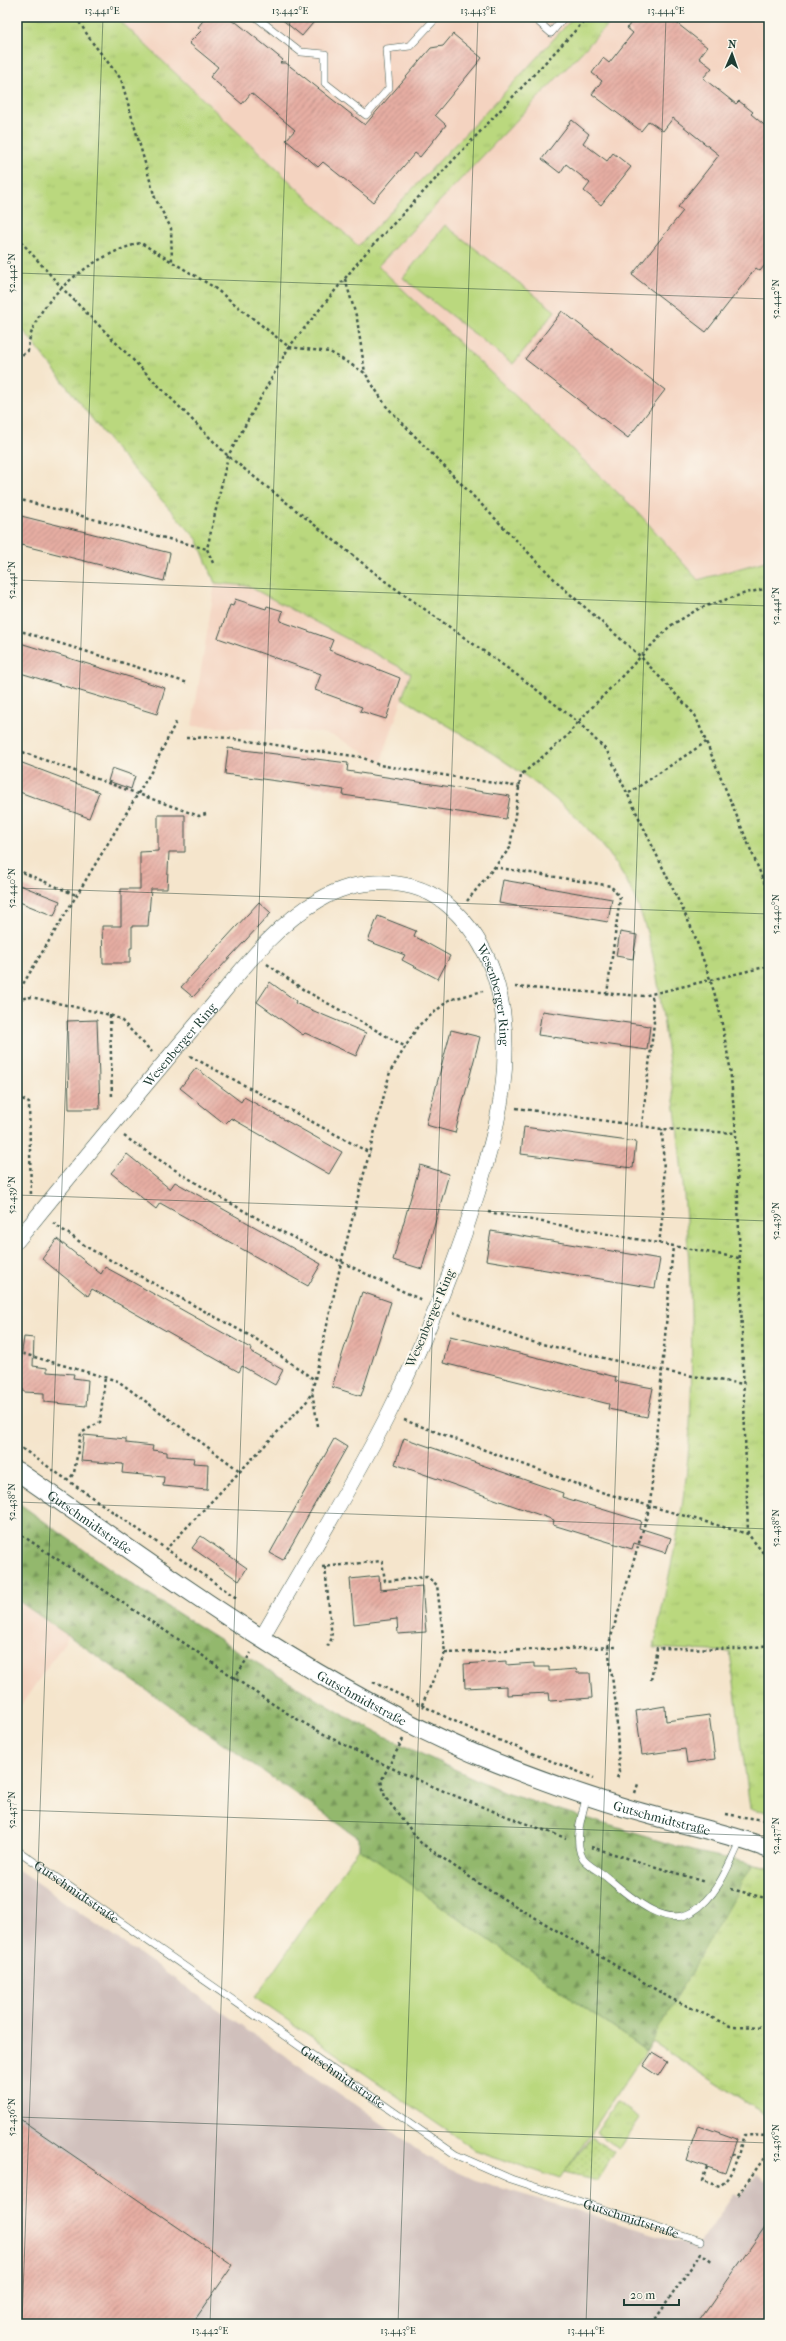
<svg xmlns="http://www.w3.org/2000/svg" width="786" height="2341" viewBox="0 0 786 2341" font-family="'IM FELL French Canon',serif">
<defs>
<pattern id="forest-firs" width="22" height="20" patternUnits="userSpaceOnUse"><rect width="22" height="20" fill="#93b86d"/><path d="M5 1l3.5 6h-7zM16 11l3.5 6h-7z" fill="#77975a"/></pattern>
<pattern id="park-tufts" width="24" height="20" patternUnits="userSpaceOnUse"><rect width="24" height="20" fill="#bad87e"/><path d="M3 7l-1-3M5 7V3M7 7l1-3M15 17l-1-3M17 17v-4M19 17l1-3" fill="none" stroke="#9fba6e"/></pattern>
<pattern id="garden-dots" width="8" height="8" patternUnits="userSpaceOnUse"><rect width="8" height="8" fill="#bad87e"/><path d="M2 2h.1M6 6h.1" fill="none" stroke="#9fba6e" stroke-width="1.8" stroke-linecap="round"/></pattern>
<pattern id="building-hatch" width="6" height="6" patternUnits="userSpaceOnUse"><rect width="6" height="6" fill="#e6ada3"/><path d="M-1 1l2-2M0 6l6-6M5 7l2-2" fill="none" stroke="#ba8e86"/></pattern>
</defs>
<rect width="100%" height="100%" fill="#fbf7ec"/>
<filter id="ink" filterUnits="userSpaceOnUse"><feTurbulence type="fractalNoise" baseFrequency=".025" numOctaves="2"/><feDisplacementMap in="SourceGraphic" scale="8" xChannelSelector="R" yChannelSelector="G"/><feConvolveMatrix kernelMatrix="1 2 1 2 8 2 1 2 1" color-interpolation-filters="sRGB"/></filter>
<filter id="wash" filterUnits="userSpaceOnUse"><feTurbulence type="fractalNoise" baseFrequency=".012" numOctaves="4" result="noise"/><feDisplacementMap in="SourceGraphic" scale="16" xChannelSelector="R" yChannelSelector="G"/><feGaussianBlur stdDeviation="0.9" result="paint"/><feColorMatrix in="noise" values="0 0 0 0 0 0 0 0 0 0 0 0 0 0 0 0 0 1.4 0 .05"/><feComposite in="paint" operator="in"/></filter>
<g filter="url(#wash)">
<rect width="100%" height="100%" fill="#f5e5cc"/>
<path fill="#f4d3c0" d="M 116,17 L 574,17 L 505,92 L 358,246 Z
M 615,17 L 715,17 L 718,19 L 720,17 L 769,17 L 769,560 L 698,580 L 636,510 L 378,266 Z
M 215,583 L 248,585 L 411,673 L 381,762 L 334,736 L 318,732 L 192,726 Z
M 17,1600 L 69,1636 L 17,1711 Z"/>
<path fill="#d0c0bc" d="M 17,1869 L 397,2134 L 426,2157 L 475,2180 L 687,2244 L 695,2249 L 735,2193 L 740,2196 L 756,2175 L 765,2182 L 769,2176 L 769,2324 L 17,2324 Z"/>
<path fill="#bad87e" stroke="#6c8a59" d="M 445,225 L 555,311 L 513,364 L 403,278 Z
M 359,1848 L 646,2051 L 560,2179 L 475,2150 L 254,1997 L 262,1988 Z"/>
<path fill="url(#forest-firs)" stroke="#597a50" d="M 17,1502 L 130,1583 L 257,1663 L 347,1717 L 402,1745 L 508,1794 L 692,1851 L 769,1867 L 769,2117 L 653,2042 L 646,2051 L 359,1848 L 359,1838 L 17,1600 Z"/>
<path fill="url(#park-tufts)" stroke="#6c8a59" d="M 17,17 L 116,17 L 358,246 L 505,92 L 574,17 L 615,17 L 378,266 L 636,510 L 698,580 L 769,560 L 769,1812 L 750,1809 L 730,1652 L 654,1648 C 666,1585 683,1521 688,1457 C 698,1325 686,1186 668,1055 C 659,990 654,921 617,865 C 570,794 473,741 402,698 L 411,673 L 248,586 L 215,583 L 197,539 L 117,451 L 17,322 Z
M 753,1864 L 769,1867 L 769,2117 L 653,2042 L 646,2051 Z
M 617,2102 L 640,2118 L 619,2148 L 596,2133 Z"/>
<path fill="url(#garden-dots)" stroke="#6c8a59" d="M 591,2137 L 615,2152 L 597,2181 L 564,2173 Z"/>
<g id="blocks">
<path fill="url(#building-hatch)" d="M 206,17 L 227,17 L 235,23 L 236,22 L 283,60 L 280,63 L 286,63 L 365,125 L 431,48 L 443,46 L 453,34 L 482,58 L 435,115 L 446,125 L 420,157 L 415,153 L 373,202 L 323,162 L 318,167 L 286,140 L 295,130 L 251,93 L 242,104 L 210,77 L 218,67 L 189,43 L 202,30 L 198,27 Z
M 279,17 L 318,17 L 302,36 Z
M 635,17 L 669,17 L 707,47 L 699,58 L 712,68 L 703,78 L 736,104 L 739,101 L 753,112 L 751,114 L 769,129 L 769,260 L 760,271 L 756,268 L 706,332 L 632,275 L 683,211 L 678,207 L 719,155 L 673,118 L 663,131 L 649,121 L 641,131 L 592,94 L 602,81 L 592,73 L 603,58 L 609,63 L 633,33 L 627,28 Z
M 572,120 L 589,134 L 583,143 L 607,161 L 613,153 L 631,167 L 601,205 L 584,191 L 590,183 L 566,164 L 560,173 L 542,159 Z
M 562,311 L 665,390 L 628,438 L 525,359 Z
M 17,515 L 170,553 L 164,581 L 17,544 Z
M 235,599 L 266,609 L 267,606 L 283,611 L 280,621 L 333,640 L 329,650 L 400,678 L 386,719 L 360,711 L 362,707 L 315,690 L 321,674 L 218,638 L 230,605 L 233,606 Z
M 17,642 L 165,688 L 157,714 L 17,672 Z
M 228,748 L 348,763 L 347,771 L 510,796 L 506,819 L 343,795 L 344,790 L 225,774 Z
M 17,761 L 99,792 L 89,818 L 17,791 Z
M 112,768 L 135,776 L 131,789 L 108,781 Z
M 158,815 L 185,815 L 185,852 L 169,852 L 167,889 L 151,889 L 148,926 L 132,926 L 132,948 L 130,948 L 130,963 L 103,963 L 102,926 L 121,926 L 121,889 L 140,889 L 140,852 L 158,851 Z
M 503,880 L 612,899 L 608,922 L 499,903 Z
M 17,884 L 60,901 L 54,916 L 17,901 Z
M 259,902 L 271,913 L 193,997 L 181,987 Z
M 378,916 L 416,931 L 414,936 L 450,956 L 438,979 L 402,960 L 405,955 L 368,941 Z
M 620,932 L 637,935 L 633,959 L 616,956 Z
M 270,982 L 296,1001 L 295,1003 L 366,1033 L 356,1056 L 305,1033 L 303,1035 L 257,1002 Z
M 542,1011 L 650,1026 L 647,1050 L 538,1035 Z
M 97,1020 L 100,1109 L 69,1109 L 67,1021 Z
M 451,1030 L 480,1037 L 455,1133 L 426,1125 Z
M 196,1068 L 241,1102 L 244,1097 L 342,1152 L 329,1174 L 231,1118 L 225,1124 L 180,1088 Z
M 524,1127 L 636,1142 L 633,1168 L 521,1154 Z
M 127,1154 L 170,1189 L 175,1182 L 321,1264 L 308,1286 L 160,1203 L 156,1209 L 111,1173 Z
M 420,1165 L 449,1174 L 422,1269 L 393,1260 Z
M 491,1231 L 660,1259 L 655,1288 L 486,1260 Z
M 57,1239 L 101,1274 L 105,1267 L 127,1279 L 252,1349 L 251,1352 L 283,1370 L 275,1385 L 242,1366 L 239,1372 L 92,1289 L 88,1296 L 42,1259 Z
M 362,1292 L 391,1302 L 361,1396 L 332,1387 Z
M 450,1336 L 616,1377 L 615,1381 L 653,1388 L 647,1417 L 608,1409 L 609,1404 L 443,1363 Z
M 24,1337 L 34,1338 L 33,1366 L 47,1368 L 47,1372 L 74,1374 L 73,1378 L 88,1380 L 86,1406 L 44,1402 L 44,1393 L 24,1392 L 23,1389 L 17,1388 L 17,1365 L 20,1365 Z
M 84,1435 L 126,1439 L 126,1443 L 153,1446 L 152,1450 L 167,1452 L 167,1456 L 194,1458 L 193,1463 L 208,1464 L 207,1490 L 163,1486 L 164,1477 L 122,1473 L 123,1464 L 81,1461 Z
M 404,1438 L 563,1493 L 562,1497 L 641,1521 L 639,1528 L 671,1538 L 666,1553 L 634,1543 L 632,1549 L 553,1525 L 554,1520 L 395,1464 Z
M 334,1439 L 347,1447 L 283,1560 L 270,1553 Z
M 201,1536 L 247,1568 L 239,1581 L 192,1548 Z
M 379,1576 L 380,1590 L 422,1586 L 426,1632 L 398,1634 L 397,1619 L 354,1624 L 350,1579 Z
M 506,1661 L 506,1665 L 534,1663 L 534,1667 L 549,1667 L 549,1671 L 576,1669 L 577,1673 L 590,1673 L 592,1698 L 550,1701 L 549,1693 L 507,1695 L 507,1686 L 465,1688 L 464,1664 Z
M 665,1706 L 666,1721 L 709,1715 L 715,1759 L 687,1763 L 685,1749 L 642,1755 L 636,1711 Z
M 652,2053 L 667,2062 L 658,2076 L 643,2066 Z
M 17,2117 L 233,2265 L 192,2324 L 17,2324 Z
M 698,2125 L 737,2139 L 725,2173 L 686,2160 Z
M 769,2221 L 769,2324 L 697,2324 L 709,2307 Z"/>
</g>
</g>
<g filter="url(#ink)">
<use href="#blocks" fill-opacity="0" stroke="#3f564b" stroke-width="1"/>
<g fill="none" stroke-linecap="round" stroke-linejoin="round">
<defs>
<g id="service">
<path d="M 256,17 L 301,52 L 325,54 L 325,83 L 366,115 L 389,88 L 386,49 L 410,46 L 437,17"/>
<path d="M 533,17 L 551,33 L 564,17"/>
<path d="M 587,1796 C 582,1813 573,1842 583,1859 C 587,1865 599,1871 605,1876 C 625,1892 664,1930 692,1912 C 717,1897 729,1865 741,1839"/>
<path id="s1" d="M 17,1850 L 456,2155 L 511,2179 L 701,2241"/>
</g>
<g id="minor">
<path id="s2" d="M 17,1241 C 78,1166 139,1092 201,1019 C 237,977 270,928 319,900 C 359,876 415,876 450,907 C 492,944 506,999 505,1053 C 505,1100 491,1147 478,1191 C 455,1266 425,1342 389,1413 C 350,1490 304,1564 261,1639"/>
</g>
<g id="tertiary">
<path id="s3" d="M 17,1471 C 171,1577 322,1693 497,1763 C 548,1783 601,1802 654,1816 C 693,1827 732,1834 769,1849"/>
</g>
</defs>
<use href="#service" stroke="#3f564b" stroke-width="8"/>
<use href="#minor" stroke="#3f564b" stroke-width="16"/>
<use href="#tertiary" stroke="#3f564b" stroke-width="20"/>
<path stroke="#3f564b" stroke-width="2.5" stroke-dasharray="3 3" stroke-linecap="butt" d="M 76,17 L 92,42 L 121,79 L 155,198 L 171,228 L 172,262
M 17,237 L 61,287 L 228,456 L 385,581 L 524,680 L 578,722 L 607,751 L 693,931 L 710,979 L 719,1008 L 730,1067 L 736,1133 L 748,1534
M 345,279 L 357,319 L 365,373
M 17,358 L 28,351 C 30,300 96,253 141,243 L 212,286 L 289,347 L 330,352 L 365,373 L 386,406 L 436,458 L 561,586 L 641,657 L 695,715 L 769,894
M 17,499 L 207,549
M 213,563 L 207,549 L 228,456 L 289,347 L 364,255 L 588,17
M 17,630 L 188,683
M 186,738 L 219,737 L 361,757 L 379,765 L 520,787
M 17,750 L 199,816 L 206,814
M 629,793 L 706,742
M 494,867 L 611,886 L 620,898 L 607,994
M 17,870 L 76,895
M 467,901 L 510,848 L 521,775 L 567,736 L 578,722 L 670,626 L 700,608 L 746,593 L 769,588
M 267,964 L 304,990 L 406,1047
M 515,987 L 643,996 L 769,966
M 17,994 L 151,772 L 177,720
M 17,999 L 31,997 L 110,1015 L 120,1019 L 152,1052
M 110,1015 L 112,1098
M 190,1056 L 370,1153
M 17,1096 L 29,1103 L 31,1196
M 516,1108 L 662,1129 L 736,1133
M 642,1125 L 654,1023 L 652,994
M 124,1136 C 217,1201 319,1253 422,1300
M 488,1212 L 739,1258
M 53,1223 L 90,1249 L 256,1339 L 315,1380
M 659,1244 L 665,1194 L 662,1129
M 453,1312 L 524,1340 L 661,1371 L 743,1384
M 17,1352 L 118,1381 L 240,1471
M 404,1420 L 587,1488 L 748,1534 L 769,1560
M 318,1426 L 312,1392 L 341,1263 L 390,1072 L 418,1026 L 449,1000 L 483,991
M 17,1445 L 238,1599
M 71,1477 L 74,1473 L 81,1433 L 100,1422 L 105,1377
M 17,1532 C 67,1566 117,1599 167,1632 C 213,1661 255,1695 302,1722 C 385,1769 475,1806 566,1838
M 169,1546 L 307,1401 L 312,1392
M 322,1567 L 382,1561 L 385,1581 L 427,1577 L 437,1585 L 445,1653 L 421,1707
M 325,1567 L 332,1638 L 326,1649
M 445,1653 L 616,1647
M 234,1679 L 251,1653
M 651,1680 L 657,1648 L 742,1649 L 769,1645
M 373,1682 L 471,1729 L 594,1778
M 403,1739 L 381,1781 L 385,1797 L 421,1843 L 487,1889 L 670,1998 L 730,2026 L 769,2027
M 617,1778 L 619,1773 L 616,1706 L 608,1647 L 650,1506 L 673,1246
M 635,1793 L 638,1784
M 726,1814 L 769,1821
M 591,1847 L 705,1882
M 731,1889 L 769,1899
M 732,2154 L 737,2155
M 707,2167 L 702,2181 L 720,2186 C 735,2174 738,2153 744,2135 L 769,2136
M 738,2195 L 769,2151
M 652,2324 L 701,2253 L 713,2262"/>
<use href="#service" stroke="#fff" stroke-width="7"/>
<use href="#minor" stroke="#fff" stroke-width="15"/>
<use href="#tertiary" stroke="#fff" stroke-width="18"/>
</g>
</g>
<path fill="none" stroke="#1f3d34" stroke-width="1" stroke-opacity="0.45" d="M 17,273 L 769,299M 17,580 L 769,606M 17,888 L 769,914M 17,1195 L 769,1221M 17,1502 L 769,1529M 17,1810 L 769,1836M 17,2117 L 769,2143M 22,2324 L 103,17M 210,2324 L 290,17M 398,2324 L 478,17M 586,2324 L 666,17"/>
<g text-anchor="middle" dominant-baseline="central" stroke-width="4" stroke-linejoin="round" paint-order="stroke">
<g font-size="13" fill="#1f3d34" stroke="#fbf7ec">
<text stroke="none"><textPath href="#s2" startOffset="698">Wesenberger Ring</textPath></text>
<text stroke="none"><textPath href="#s2" startOffset="255">Wesenberger Ring</textPath></text>
<text transform="translate(430 1318) rotate(-67)">Wesenberger Ring</text>
<text stroke="none"><textPath href="#s3" startOffset="89">Gutschmidtstraße</textPath></text>
<text stroke="none"><textPath href="#s3" startOffset="413">Gutschmidtstraße</textPath></text>
<text stroke="none"><textPath href="#s3" startOffset="737">Gutschmidtstraße</textPath></text>
<text stroke="none"><textPath href="#s1" startOffset="73">Gutschmidtstraße</textPath></text>
<text stroke="none"><textPath href="#s1" startOffset="397">Gutschmidtstraße</textPath></text>
<text stroke="none"><textPath href="#s1" startOffset="721">Gutschmidtstraße</textPath></text>
</g>
</g>
<rect width="786" height="2341" fill="none" stroke="#fbf7ec" stroke-width="44"/>
<g transform="translate(732 54) rotate(2)" stroke="#fbf7ec" stroke-width="3" paint-order="stroke">
<path d="M0-3L7 15L0 10L-7 15Z" fill="#1f3d34"/>
<text y="-6" font-size="11" font-weight="bold" text-anchor="middle" fill="#1f3d34">N</text>
</g>
<path d="M624 2299v6h55v-6" fill="none" stroke="#1f3d34" stroke-width="2"/>
<text x="630" y="2299" font-size="12" fill="#1f3d34" stroke="#fbf7ec" stroke-width="3" paint-order="stroke">20 m</text>
<rect x="22" y="22" width="742" height="2297" fill="none" stroke="#1f3d34" stroke-width="1.5"/>
<g font-size="10" text-anchor="middle" fill="#1f3d34">
<text x="102" y="14">13.441°E</text>
<text x="290" y="14">13.442°E</text>
<text x="478" y="14">13.443°E</text>
<text x="666" y="14">13.444°E</text>
<text transform="translate(11 273) rotate(-90)" y="4">52.442°N</text>
<text transform="translate(775 299) rotate(-90)" y="4">52.442°N</text>
<text transform="translate(11 580) rotate(-90)" y="4">52.441°N</text>
<text transform="translate(775 606) rotate(-90)" y="4">52.441°N</text>
<text transform="translate(11 888) rotate(-90)" y="4">52.440°N</text>
<text transform="translate(775 914) rotate(-90)" y="4">52.440°N</text>
<text transform="translate(11 1195) rotate(-90)" y="4">52.439°N</text>
<text transform="translate(775 1221) rotate(-90)" y="4">52.439°N</text>
<text transform="translate(11 1502) rotate(-90)" y="4">52.438°N</text>
<text transform="translate(775 1528) rotate(-90)" y="4">52.438°N</text>
<text transform="translate(11 1810) rotate(-90)" y="4">52.437°N</text>
<text transform="translate(775 1836) rotate(-90)" y="4">52.437°N</text>
<text transform="translate(11 2117) rotate(-90)" y="4">52.436°N</text>
<text transform="translate(775 2143) rotate(-90)" y="4">52.436°N</text>
<text x="210" y="2334">13.442°E</text>
<text x="398" y="2334">13.443°E</text>
<text x="586" y="2334">13.444°E</text>
</g>
</svg>
